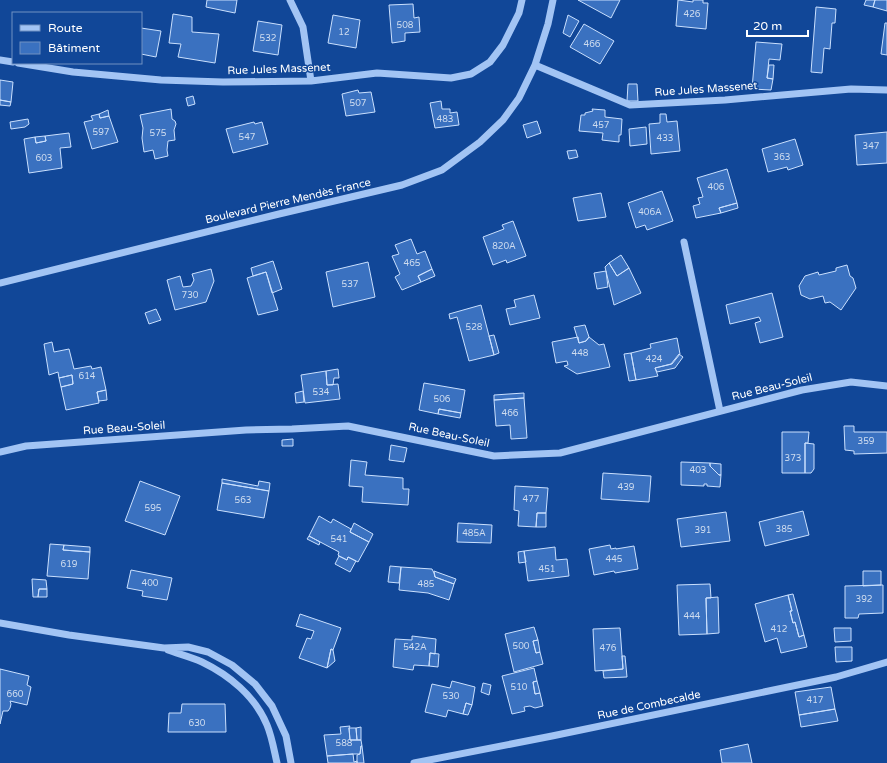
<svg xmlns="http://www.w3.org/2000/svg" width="887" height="763" viewBox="0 0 887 763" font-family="'Varela Round',sans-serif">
<rect width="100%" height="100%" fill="#114798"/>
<path fill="#3a71c0" stroke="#cae0fe" d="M 207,0 L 237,0 L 235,13 L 206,7 Z
M 578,0 L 620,0 L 611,18 Z
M 678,0 L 693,2 L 693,0 L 703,0 L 703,3 L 708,3 L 706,29 L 676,26 Z
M 866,0 L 875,0 L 873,7 L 864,5 Z
M 875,0 L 887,0 L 887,11 L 873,7 Z
M 413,4 L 414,18 L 419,17 L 420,32 L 405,33 L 405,41 L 392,43 L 389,5 Z
M 816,7 L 836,9 L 835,23 L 832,23 L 830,49 L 824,48 L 822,73 L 811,72 Z
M 173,14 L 192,17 L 192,32 L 219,34 L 215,63 L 178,57 L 181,44 L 169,43 Z
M 333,15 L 360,20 L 356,48 L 328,43 Z
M 568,15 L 579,21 L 570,37 L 563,33 Z
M 258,21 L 282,25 L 278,55 L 253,51 Z
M 885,23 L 887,23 L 887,55 L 881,54 Z
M 584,24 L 614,41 L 600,64 L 570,47 Z
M 141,28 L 161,31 L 156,57 L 141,54 Z
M 756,42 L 782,44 L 780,60 L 769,59 L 767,78 L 773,79 L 771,90 L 752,89 Z
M 769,65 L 774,65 L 773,79 L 767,78 Z
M 0,80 L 13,82 L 11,102 L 0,100 Z
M 628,84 L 637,84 L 638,101 L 627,101 Z
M 358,90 L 359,93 L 371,92 L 375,112 L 346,116 L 342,94 Z
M 193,96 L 195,104 L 188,106 L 186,98 Z
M 0,100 L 11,102 L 10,106 L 0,105 Z
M 441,101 L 442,109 L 450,109 L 450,113 L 457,112 L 459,125 L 435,128 L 430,103 Z
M 171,109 L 172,119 L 175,121 L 176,124 L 174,130 L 175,140 L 168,141 L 167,150 L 168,156 L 155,159 L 153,150 L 144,152 L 142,138 L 143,128 L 140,115 Z
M 592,109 L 605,110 L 605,117 L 622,119 L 621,135 L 619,135 L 619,142 L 602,140 L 603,133 L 579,131 L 581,115 L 585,115 L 585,113 L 593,111 Z
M 108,110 L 109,116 L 100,118 L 99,114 Z
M 99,114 L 100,118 L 109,116 L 118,142 L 92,149 L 84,122 L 93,120 L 91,116 Z
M 660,114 L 666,114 L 667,122 L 677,121 L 680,151 L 651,154 L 649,124 L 660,123 Z
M 28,119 L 29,124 L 25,127 L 11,129 L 10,122 Z
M 537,121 L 541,133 L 527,138 L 523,125 Z
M 254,122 L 255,124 L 262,122 L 268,144 L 233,153 L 226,129 Z
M 646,127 L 647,144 L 630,146 L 629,129 Z
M 887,132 L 887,163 L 857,165 L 855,135 Z
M 69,133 L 71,147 L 60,148 L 62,168 L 29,173 L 24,139 L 35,137 L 36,143 L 46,141 L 45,136 Z
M 45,136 L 46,141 L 36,143 L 35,137 Z
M 795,139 L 803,165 L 788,170 L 787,167 L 768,172 L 762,149 Z
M 576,150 L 578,157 L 569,159 L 567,151 Z
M 727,169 L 737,203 L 719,208 L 721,213 L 696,218 L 693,206 L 700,204 L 698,198 L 703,197 L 697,178 Z
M 662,191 L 673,221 L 647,230 L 645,225 L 636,228 L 628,203 Z
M 601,193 L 606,217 L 578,221 L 573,198 Z
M 737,203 L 738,208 L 721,213 L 719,208 Z
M 513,221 L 526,256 L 507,263 L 506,260 L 493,265 L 483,237 L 504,229 L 502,225 Z
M 411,239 L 417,254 L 425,251 L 432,269 L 418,276 L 421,282 L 402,290 L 395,277 L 400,274 L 392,256 L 399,254 L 395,245 Z
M 621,255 L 629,268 L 617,276 L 609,263 Z
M 273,261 L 282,289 L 272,293 L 266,272 L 253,276 L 251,268 Z
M 368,262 L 375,297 L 333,307 L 326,272 Z
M 609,263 L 617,276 L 629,268 L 641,293 L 614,305 L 605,267 Z
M 847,265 L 850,276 L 853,278 L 856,288 L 841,310 L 830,302 L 825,303 L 823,296 L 810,299 L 801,295 L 799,286 L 805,276 L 818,272 L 819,275 L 836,271 L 836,268 Z
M 211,269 L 214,281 L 206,302 L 175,310 L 167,280 L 180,276 L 183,287 L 191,286 L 194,280 L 192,274 Z
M 432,269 L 435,276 L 421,282 L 418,276 Z
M 606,271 L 608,287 L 597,289 L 594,273 Z
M 266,272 L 278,310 L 258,315 L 247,278 Z
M 772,293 L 783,337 L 760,343 L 755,323 L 761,321 L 759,317 L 730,324 L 726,305 Z
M 534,295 L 540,318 L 510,325 L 506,309 L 516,307 L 514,300 Z
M 481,305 L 494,355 L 469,361 L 457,317 L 450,319 L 449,314 Z
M 156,309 L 161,320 L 149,324 L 145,313 Z
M 585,325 L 589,337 L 586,341 L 579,343 L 574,327 Z
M 494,335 L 499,353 L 494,355 L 489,336 Z
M 578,337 L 579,343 L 586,341 L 589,337 L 599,345 L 604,344 L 610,367 L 577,374 L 564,366 L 568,365 L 567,361 L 556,363 L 552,342 Z
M 677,338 L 680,354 L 672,364 L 655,368 L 658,376 L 636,380 L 631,353 L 651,348 L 650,344 Z
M 52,342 L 54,352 L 69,349 L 74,369 L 91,366 L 92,369 L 101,367 L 106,390 L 97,392 L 99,403 L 66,410 L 61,387 L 73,384 L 72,375 L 59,378 L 58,372 L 49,375 L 44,344 Z
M 631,353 L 636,380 L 629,381 L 624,354 Z
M 679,354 L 683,357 L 675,368 L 657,372 L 655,368 L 671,364 Z
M 338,369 L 339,378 L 334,378 L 333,385 L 327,385 L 326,371 Z
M 326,371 L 327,385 L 338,384 L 340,399 L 305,403 L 301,375 Z
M 72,375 L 73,384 L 61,387 L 59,378 Z
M 424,383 L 465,390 L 461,413 L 439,409 L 438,414 L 419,410 Z
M 106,390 L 107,400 L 99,401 L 97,392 Z
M 303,391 L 304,402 L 296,403 L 295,393 Z
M 524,393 L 524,398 L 494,400 L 494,395 Z
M 524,398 L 527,438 L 511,439 L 510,425 L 496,426 L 494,400 Z
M 439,409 L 461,413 L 460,418 L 438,414 Z
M 844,426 L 854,426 L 854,432 L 887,432 L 887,453 L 854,454 L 854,451 L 845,450 Z
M 782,432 L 809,432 L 808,443 L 805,443 L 805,473 L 782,473 Z
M 293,439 L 293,446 L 282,446 L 282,440 Z
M 805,443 L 814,444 L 814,469 L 811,473 L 805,473 Z
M 391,445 L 407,448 L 404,462 L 389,460 Z
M 351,460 L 367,462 L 365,475 L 403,478 L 403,489 L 409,489 L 408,505 L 362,502 L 363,487 L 349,486 Z
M 681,462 L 710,463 L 710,466 L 719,475 L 721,475 L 720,487 L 707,486 L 707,484 L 704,484 L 704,486 L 681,485 Z
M 710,463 L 721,464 L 721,475 L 719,475 L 710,466 Z
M 603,473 L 651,476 L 649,502 L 601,499 Z
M 222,479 L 258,486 L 259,481 L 270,483 L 269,491 L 222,483 Z
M 140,481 L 180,496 L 165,535 L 125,521 Z
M 222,483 L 269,491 L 264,518 L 217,510 Z
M 515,486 L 548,488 L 546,513 L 537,513 L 536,527 L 518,526 L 519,511 L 514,510 Z
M 803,511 L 809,535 L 765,546 L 759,522 Z
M 726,512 L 730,541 L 681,547 L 677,519 Z
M 537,513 L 546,513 L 546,527 L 536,527 Z
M 319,516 L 331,523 L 333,519 L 351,529 L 350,532 L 369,542 L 358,562 L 348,557 L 347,560 L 339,556 L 338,555 L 339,552 L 309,536 Z
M 354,523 L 373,534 L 369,542 L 350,532 Z
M 458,523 L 492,525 L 491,543 L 457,542 Z
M 309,536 L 320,542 L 319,545 L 307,539 Z
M 50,544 L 64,545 L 63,550 L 90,552 L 88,579 L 47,576 Z
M 64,545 L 90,547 L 90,552 L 63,550 Z
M 610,545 L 611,549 L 616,548 L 616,549 L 634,546 L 638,569 L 615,573 L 614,571 L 594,575 L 589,549 Z
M 555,547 L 556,560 L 567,559 L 569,576 L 528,581 L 524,551 Z
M 524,551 L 526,562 L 519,563 L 518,552 Z
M 339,556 L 347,560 L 348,557 L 356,561 L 350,572 L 335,564 Z
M 390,566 L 401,567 L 399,583 L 388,582 Z
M 401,567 L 432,569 L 434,573 L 435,577 L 454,584 L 449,600 L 428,593 L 399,590 Z
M 131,570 L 172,578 L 167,600 L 142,596 L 143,591 L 127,588 Z
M 434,571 L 456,579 L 454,584 L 435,577 Z
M 863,571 L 881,571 L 881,585 L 863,586 Z
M 32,579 L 46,580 L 47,589 L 39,589 L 38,597 L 33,597 Z
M 710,584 L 711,598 L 706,598 L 707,634 L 679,635 L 677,585 Z
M 883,585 L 883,613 L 859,614 L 858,618 L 845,618 L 845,586 Z
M 39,589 L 47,589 L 47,597 L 38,597 Z
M 793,594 L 804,635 L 799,637 L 795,622 L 793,623 L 790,611 L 792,611 L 788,595 Z
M 788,595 L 792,611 L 790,611 L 793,623 L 795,622 L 799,637 L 804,635 L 807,647 L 781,653 L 777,638 L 765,642 L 755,604 Z
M 718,597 L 719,633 L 707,634 L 706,598 Z
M 300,614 L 341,628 L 333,650 L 331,649 L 327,668 L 299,658 L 307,638 L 311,639 L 314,631 L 296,626 Z
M 534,627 L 538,640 L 533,641 L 536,653 L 540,652 L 543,664 L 514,672 L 505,634 Z
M 620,628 L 623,669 L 595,671 L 593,629 Z
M 834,628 L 851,628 L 851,641 L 835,642 Z
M 412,636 L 436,639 L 435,654 L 430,653 L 429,666 L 414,665 L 413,670 L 393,667 L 395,639 L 412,640 Z
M 538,640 L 540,652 L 536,653 L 533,641 Z
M 835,647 L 852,647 L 852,661 L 836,662 Z
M 331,649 L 333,650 L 335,661 L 327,668 Z
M 430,653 L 439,654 L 438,667 L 429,666 Z
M 622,656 L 625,656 L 627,677 L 604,678 L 603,671 L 623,669 Z
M 534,668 L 537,681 L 533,682 L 535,694 L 540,693 L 543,706 L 535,708 L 530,706 L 524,707 L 525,711 L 512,714 L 502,676 Z
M 0,669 L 29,676 L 27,685 L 31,687 L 27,705 L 10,701 L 11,704 L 10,708 L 8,711 L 3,711 L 0,724 Z
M 452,681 L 475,687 L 472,705 L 466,703 L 463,714 L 448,710 L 446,717 L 425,712 L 432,684 L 450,688 Z
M 537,681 L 540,693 L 535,694 L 533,682 Z
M 483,683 L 491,685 L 489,695 L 481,692 Z
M 831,687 L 835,709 L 799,715 L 795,692 Z
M 466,703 L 472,705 L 468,715 L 463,714 Z
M 182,704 L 225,704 L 226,732 L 168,732 L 169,713 L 181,713 Z
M 835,709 L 838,721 L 801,727 L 799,715 Z
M 350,726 L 349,728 L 350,740 L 361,740 L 362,746 L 361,746 L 360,754 L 353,754 L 327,756 L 324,735 L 341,734 L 340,727 Z
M 361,727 L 361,740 L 357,740 L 356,728 Z
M 349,728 L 356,728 L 357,740 L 350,740 Z
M 748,744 L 752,763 L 722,763 L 720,750 Z
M 361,746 L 362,746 L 364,763 L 357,763 L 357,755 L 360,754 Z
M 353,754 L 354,762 L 357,761 L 357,763 L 328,763 L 327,756 Z"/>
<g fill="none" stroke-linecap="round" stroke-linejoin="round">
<path stroke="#a2c4f4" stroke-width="7" d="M 290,0 L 303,27 L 311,81
M 0,60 L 13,62
M 18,63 L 73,72 L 161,80 L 223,82 L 311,81 L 377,73 L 451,78 L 471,74 L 490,62 L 503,45 L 519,13 L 522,0
M 535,65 L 630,105 L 725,100 L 851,89 L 887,90
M 684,242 L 720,411
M 0,283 L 279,214 L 402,185 L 442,170 L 480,142 L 503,120 L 519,98 L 535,65 L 548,24 L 553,0
M 0,452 L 26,446 L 246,430 L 292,429 L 348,426 L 494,456 L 560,453 L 802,390 L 851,382 L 887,386
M 0,623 L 69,635 L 164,648 L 188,647 L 208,652 L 232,665 L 255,684 L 272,706 L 286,736 L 291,763
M 168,650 C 179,654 191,657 202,662 C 229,675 255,696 267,725 C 272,737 274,750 277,763
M 414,763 L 552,736 L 836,677 L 887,662"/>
</g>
<g text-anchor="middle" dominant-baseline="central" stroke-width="3" stroke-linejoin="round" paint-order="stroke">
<g font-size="9" fill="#cedcef">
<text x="692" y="14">426</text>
<text x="405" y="25">508</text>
<text x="344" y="32">12</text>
<text x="268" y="38">532</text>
<text x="592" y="44">466</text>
<text x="358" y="103">507</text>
<text x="445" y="119">483</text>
<text x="601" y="125">457</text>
<text x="101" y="132">597</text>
<text x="158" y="133">575</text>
<text x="247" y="137">547</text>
<text x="665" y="138">433</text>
<text x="871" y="146">347</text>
<text x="782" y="157">363</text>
<text x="44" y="158">603</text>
<text x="716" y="187">406</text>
<text x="650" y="212">406A</text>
<text x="504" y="246">820A</text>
<text x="412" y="263">465</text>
<text x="350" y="284">537</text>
<text x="190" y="295">730</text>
<text x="474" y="327">528</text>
<text x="580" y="353">448</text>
<text x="654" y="359">424</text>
<text x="87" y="376">614</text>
<text x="321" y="392">534</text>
<text x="442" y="399">506</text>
<text x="510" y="413">466</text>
<text x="866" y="441">359</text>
<text x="793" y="458">373</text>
<text x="698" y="470">403</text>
<text x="626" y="487">439</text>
<text x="531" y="499">477</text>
<text x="243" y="500">563</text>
<text x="153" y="508">595</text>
<text x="784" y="529">385</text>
<text x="703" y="530">391</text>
<text x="474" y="533">485A</text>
<text x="339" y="539">541</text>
<text x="614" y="559">445</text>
<text x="69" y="564">619</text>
<text x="547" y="569">451</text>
<text x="150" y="583">400</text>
<text x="426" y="584">485</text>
<text x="864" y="599">392</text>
<text x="692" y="616">444</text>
<text x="779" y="629">412</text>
<text x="521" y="646">500</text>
<text x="415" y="647">542A</text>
<text x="608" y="648">476</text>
<text x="519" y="687">510</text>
<text x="15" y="694">660</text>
<text x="451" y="696">530</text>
<text x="815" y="700">417</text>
<text x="197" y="723">630</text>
<text x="344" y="743">588</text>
</g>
<g font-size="11" fill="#fff" stroke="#114798">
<text transform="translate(279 69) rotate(-2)">Rue Jules Massenet</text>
<text transform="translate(706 89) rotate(-4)">Rue Jules Massenet</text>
<text transform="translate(288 201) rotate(-13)">Boulevard Pierre Mendès France</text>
<text transform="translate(772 387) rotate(-14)">Rue Beau-Soleil</text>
<text transform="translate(124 428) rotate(-4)">Rue Beau-Soleil</text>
<text transform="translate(449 435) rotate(12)">Rue Beau-Soleil</text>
<text transform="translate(649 705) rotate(-12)">Rue de Combecalde</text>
</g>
</g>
<rect x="12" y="12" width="130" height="52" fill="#114798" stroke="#7091c1"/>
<rect x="20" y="25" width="20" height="6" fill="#a2c4f4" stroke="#7091c1"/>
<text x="48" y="32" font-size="12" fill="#ffffff">Route</text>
<rect x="20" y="42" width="20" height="12" fill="#3a71c0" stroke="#7091c1"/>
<text x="48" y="52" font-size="12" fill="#ffffff">Bâtiment</text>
<path d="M747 30v6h61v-6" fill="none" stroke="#ffffff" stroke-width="2"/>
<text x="753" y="30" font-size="12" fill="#ffffff" stroke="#114798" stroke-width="3" paint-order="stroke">20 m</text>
</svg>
